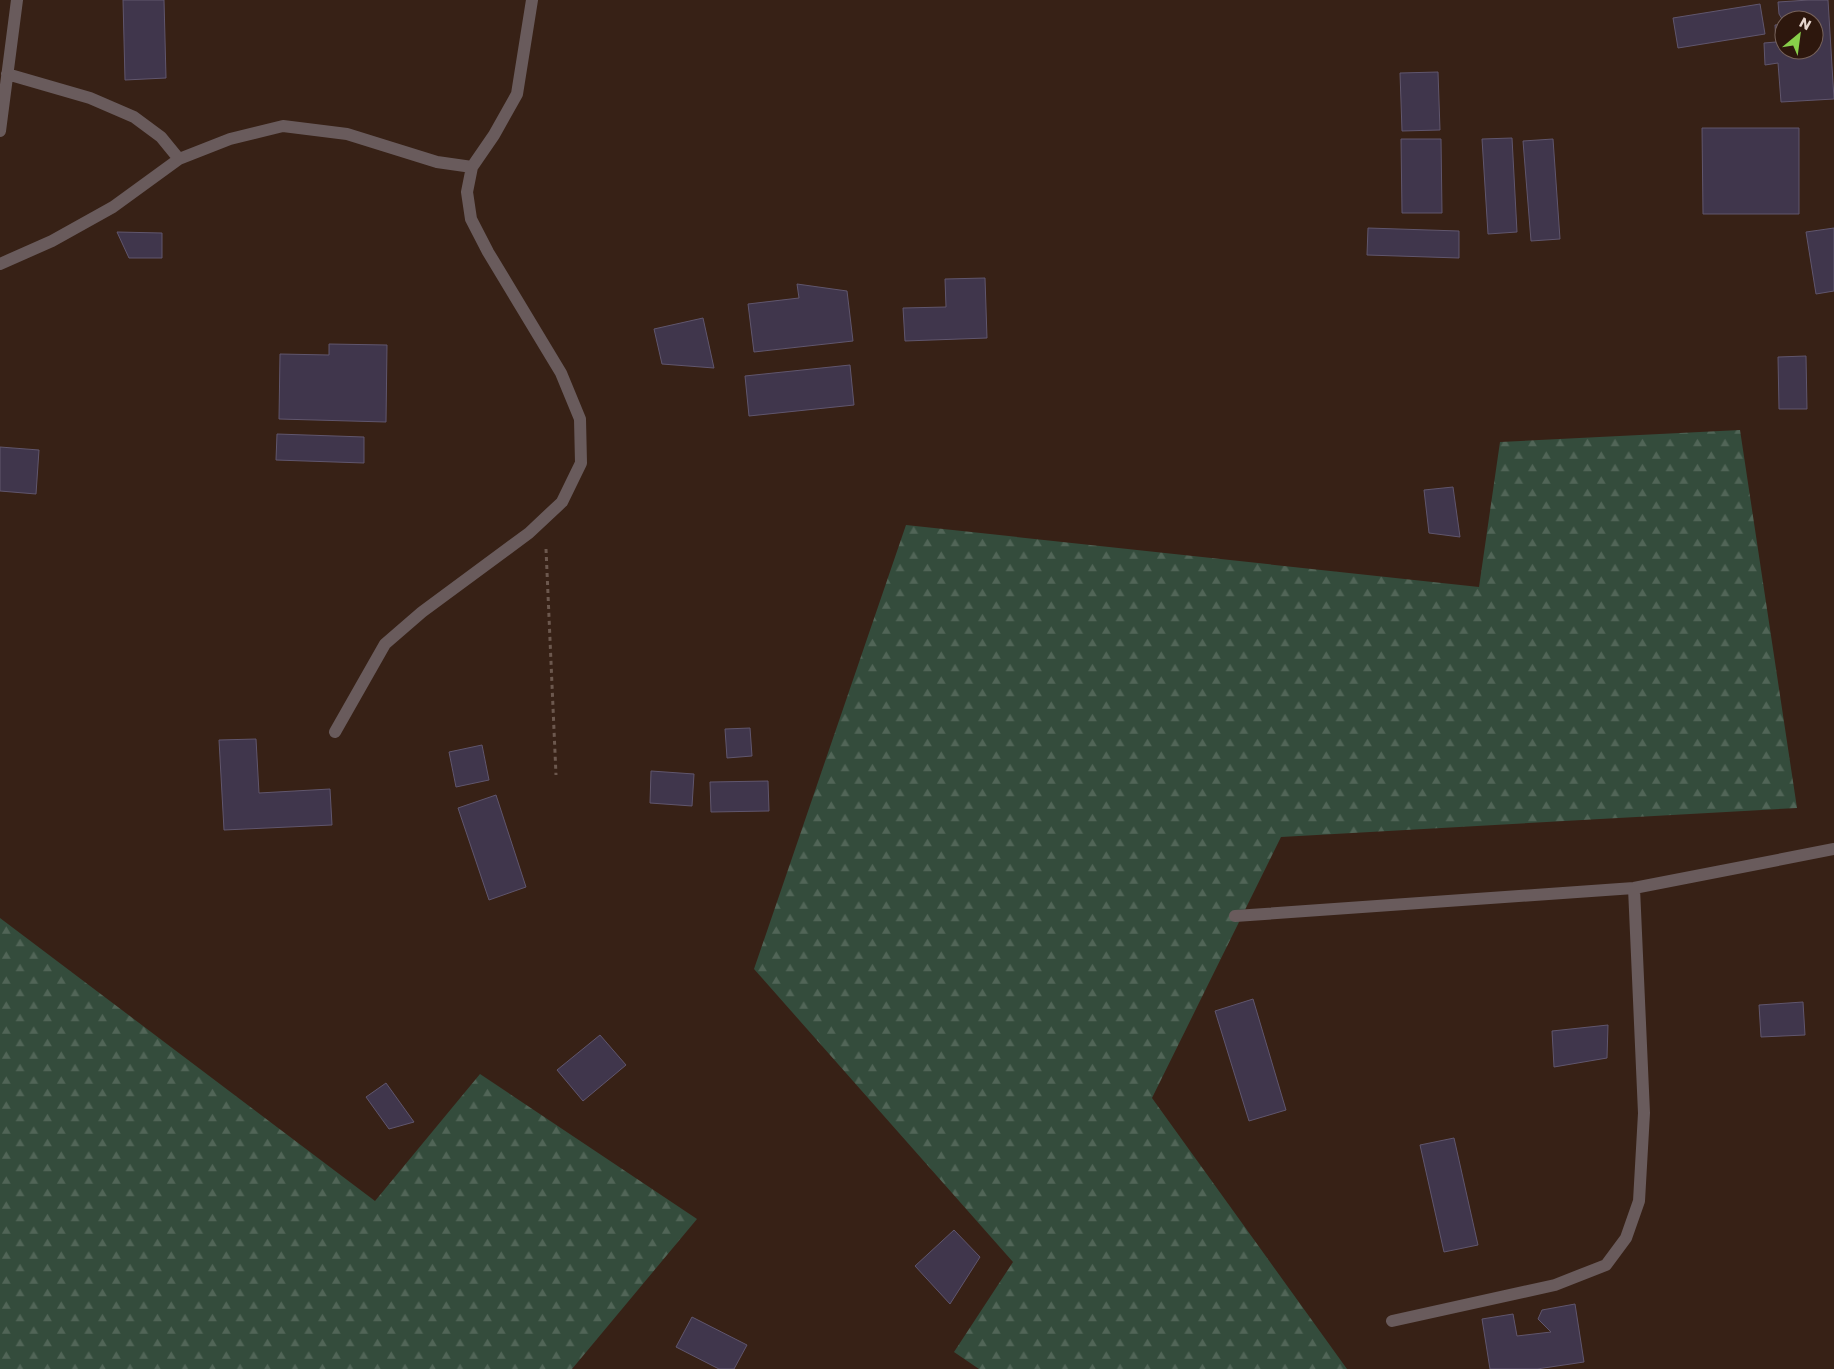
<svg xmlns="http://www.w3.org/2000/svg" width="1834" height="1369" viewBox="0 0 1834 1369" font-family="Poppins,sans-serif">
<defs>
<pattern id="forest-firs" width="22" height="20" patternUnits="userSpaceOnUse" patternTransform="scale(1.25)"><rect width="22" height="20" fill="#344c3c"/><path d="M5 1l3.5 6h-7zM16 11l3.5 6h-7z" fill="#516557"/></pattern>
</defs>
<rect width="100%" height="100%" fill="#372116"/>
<path fill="url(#forest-firs)" d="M 1740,430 L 1797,808 L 1281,837 L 1152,1098 L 1347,1369 L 979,1369 L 954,1352 L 1013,1262 L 754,969 L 906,525 L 1479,587 L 1500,442 Z
M 0,918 L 375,1201 L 480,1074 L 697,1219 L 572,1369 L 0,1369 Z"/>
<path fill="#40364c" stroke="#60566d" d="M 123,0 L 164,0 L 166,78 L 125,80 Z
M 1809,0 L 1828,0 L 1834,99 L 1781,102 L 1778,63 L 1765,65 L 1764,43 L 1776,42 L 1775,25 L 1784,24 L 1784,50 L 1814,50 L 1814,20 L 1784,20 L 1784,22 L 1779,14 L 1778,2 Z
M 1760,4 L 1765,34 L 1678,48 L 1673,18 Z
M 1438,72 L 1440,130 L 1402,131 L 1400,73 Z
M 1702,128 L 1799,128 L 1799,214 L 1703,214 Z
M 1512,138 L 1517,232 L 1488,234 L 1482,139 Z
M 1401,139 L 1441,139 L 1442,213 L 1402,213 Z
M 1553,139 L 1560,239 L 1531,241 L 1523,141 Z
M 1368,228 L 1459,231 L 1459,258 L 1367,255 Z
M 1834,228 L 1834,291 L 1816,294 L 1806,232 Z
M 117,232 L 162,233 L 162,258 L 129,258 Z
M 985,278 L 987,338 L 905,341 L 903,308 L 946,307 L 945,279 Z
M 797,284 L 847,291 L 853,341 L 754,352 L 748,304 L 799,298 Z
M 703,318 L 714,368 L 662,364 L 654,329 Z
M 329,344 L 387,345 L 386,422 L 279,419 L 280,354 L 329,355 Z
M 1806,356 L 1807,409 L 1779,409 L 1778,357 Z
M 850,365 L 854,405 L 749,416 L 745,376 Z
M 277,434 L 364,437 L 364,463 L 276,460 Z
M 0,447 L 39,450 L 36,494 L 0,491 Z
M 1453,487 L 1460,537 L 1429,533 L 1424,490 Z
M 750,728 L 752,756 L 727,758 L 725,729 Z
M 256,739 L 259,793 L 330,789 L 332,825 L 224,830 L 219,740 Z
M 482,745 L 489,780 L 456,787 L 449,752 Z
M 651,771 L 694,774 L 692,806 L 650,803 Z
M 768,781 L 769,811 L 711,812 L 710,782 Z
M 496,795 L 526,887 L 489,900 L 458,808 Z
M 1253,999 L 1286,1110 L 1249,1121 L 1215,1011 Z
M 1803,1002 L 1805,1035 L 1761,1037 L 1759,1005 Z
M 1608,1025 L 1607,1058 L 1554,1067 L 1552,1031 Z
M 600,1035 L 626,1065 L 583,1101 L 557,1070 Z
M 386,1083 L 414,1122 L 389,1129 L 366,1097 Z
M 1454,1138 L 1478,1245 L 1444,1252 L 1420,1145 Z
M 954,1230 L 980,1257 L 950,1304 L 915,1266 Z
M 1575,1304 L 1584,1362 L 1537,1369 L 1490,1369 L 1482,1319 L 1513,1314 L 1517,1336 L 1551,1332 L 1538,1319 L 1542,1310 Z
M 692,1317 L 747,1345 L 734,1369 L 719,1369 L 676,1347 Z"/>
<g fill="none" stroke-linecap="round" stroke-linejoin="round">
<path stroke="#6c584e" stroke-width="3" stroke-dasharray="4 4" stroke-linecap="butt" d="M 546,549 L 556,775"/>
<path stroke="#695b5c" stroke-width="12" d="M 7,74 L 90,98 L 134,117 L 161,137 L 179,159
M 0,131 L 17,0
M 0,264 L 52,241 L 113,207 L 179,159 L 230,139 L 283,126 L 347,134 L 437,162 L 472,167
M 335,732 L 385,644 L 422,612 L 529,533 L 562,502 L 581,463 L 580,419 L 561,373 L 488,252 L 471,219 L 467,192 L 472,167 L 494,135 L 517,94 L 532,0
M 1235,916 L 1634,888 L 1834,849
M 1392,1321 L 1555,1285 L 1606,1265 L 1626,1238 L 1639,1201 L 1644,1113 L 1634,888"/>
</g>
<g transform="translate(1799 35) rotate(29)"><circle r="24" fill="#2d170d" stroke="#77635b"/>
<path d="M0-4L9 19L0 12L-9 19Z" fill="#88cf4a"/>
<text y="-8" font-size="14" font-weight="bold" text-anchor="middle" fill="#e6d6cf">N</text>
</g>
</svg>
